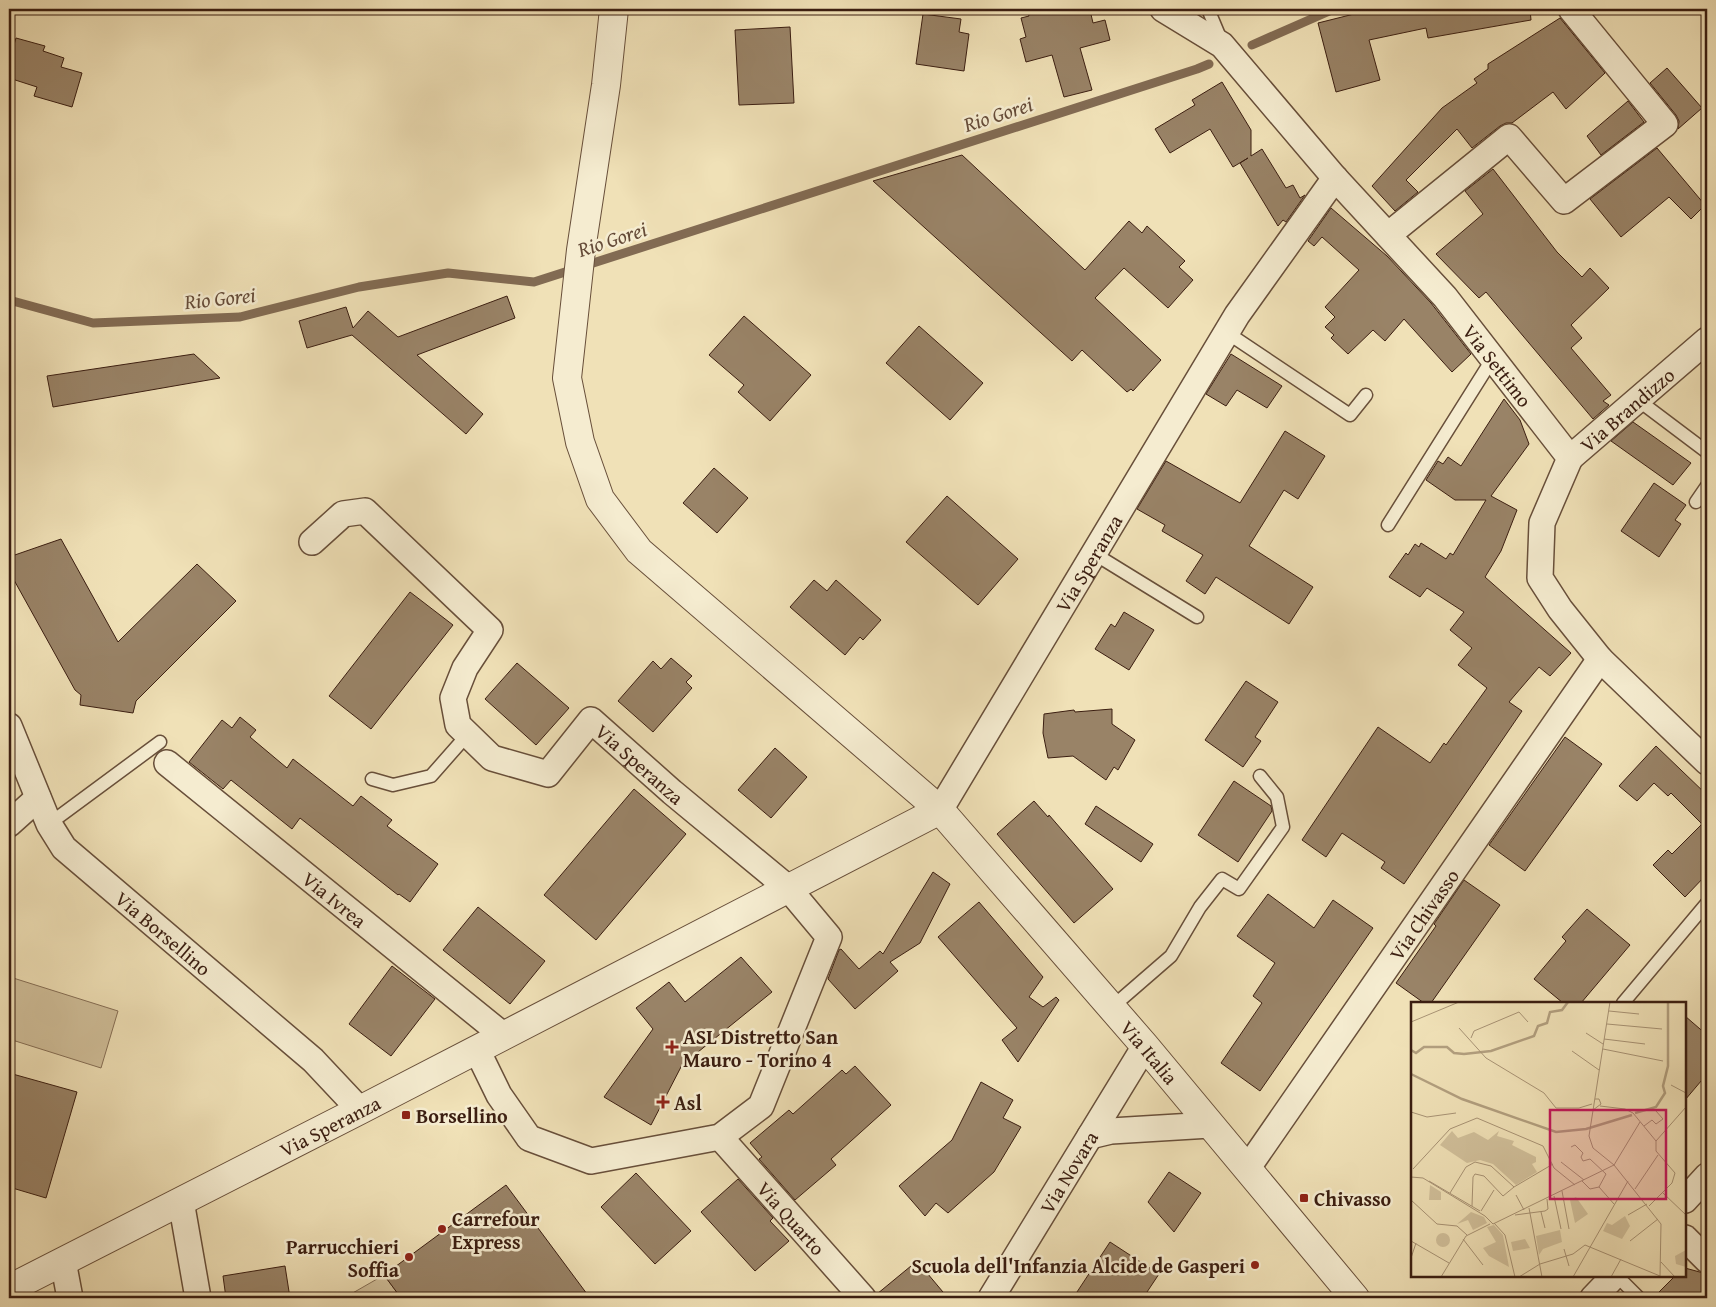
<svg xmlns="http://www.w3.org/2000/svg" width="1716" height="1307" viewBox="0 0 1716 1307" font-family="'Gentium Book Plus',serif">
<rect width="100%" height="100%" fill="#f0e1b7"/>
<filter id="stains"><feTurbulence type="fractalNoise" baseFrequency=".004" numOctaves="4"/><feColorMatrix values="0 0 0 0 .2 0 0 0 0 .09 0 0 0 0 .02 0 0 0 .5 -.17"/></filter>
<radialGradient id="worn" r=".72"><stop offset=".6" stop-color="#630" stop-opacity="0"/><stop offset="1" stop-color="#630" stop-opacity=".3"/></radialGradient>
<path fill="#d1c09b" stroke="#866f56" d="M 10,977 L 118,1011 L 101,1068 L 9,1039 Z
M 384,1275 L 401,1298 L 344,1298 Z"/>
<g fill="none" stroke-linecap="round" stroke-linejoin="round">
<path stroke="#826b53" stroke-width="9" d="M 1252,45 L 1334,9
M 9,300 L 93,323 L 240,317 L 359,287 L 448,273 L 534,282 L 1197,69 L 1209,64"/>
</g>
<path fill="#998367" stroke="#3b1e11" d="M 1027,9 L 1074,9 L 1075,13 L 1090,10 L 1093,23 L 1105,20 L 1110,40 L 1080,48 L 1092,90 L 1064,97 L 1052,55 L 1026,62 L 1020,39 L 1026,37 L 1021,18 L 1029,16 Z
M 1374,9 L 1530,9 L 1531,20 L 1428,38 L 1426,28 L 1369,40 L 1380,80 L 1336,92 L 1318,23 Z
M 923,14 L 961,19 L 959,32 L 969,34 L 964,71 L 916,64 Z
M 1560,18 L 1605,73 L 1566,109 L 1553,92 L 1512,123 L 1506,123 L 1500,126 L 1472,148 L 1457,129 L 1406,180 L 1418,192 L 1395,211 L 1372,186 L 1442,108 L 1477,83 L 1474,79 L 1488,69 L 1488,64 Z
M 790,27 L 794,103 L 739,105 L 735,30 Z
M 16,38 L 45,46 L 43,51 L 64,58 L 61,67 L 82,73 L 72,107 L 34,96 L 37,87 L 9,78 L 9,61 Z
M 1667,68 L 1702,108 L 1678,129 L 1679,121 L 1676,115 L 1650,83 Z
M 1222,82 L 1251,130 L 1251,156 L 1262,149 L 1286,188 L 1293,185 L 1300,198 L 1305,195 L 1286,222 L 1283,220 L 1278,226 L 1240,163 L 1248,158 L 1233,167 L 1210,129 L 1170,153 L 1155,129 L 1195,105 L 1192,100 Z
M 1628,101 L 1644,122 L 1601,155 L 1587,136 Z
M 1657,148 L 1705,205 L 1691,219 L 1669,197 L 1621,237 L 1590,199 Z
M 962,155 L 1085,270 L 1129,221 L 1142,233 L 1147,226 L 1185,261 L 1179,267 L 1193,280 L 1168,308 L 1124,268 L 1095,298 L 1161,360 L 1133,391 L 1131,389 L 1127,392 L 1082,350 L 1072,361 L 873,181 Z
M 1493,169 L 1557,252 L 1582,277 L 1590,268 L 1609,288 L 1571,325 L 1582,338 L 1571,348 L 1611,395 L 1603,401 L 1609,405 L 1593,419 L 1486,292 L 1479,298 L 1436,254 L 1483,214 L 1465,191 Z
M 1331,208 L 1387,256 L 1431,303 L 1471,354 L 1452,372 L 1404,319 L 1385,341 L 1373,330 L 1348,354 L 1331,338 L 1334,335 L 1325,327 L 1335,317 L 1325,307 L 1359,270 L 1322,237 L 1314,246 L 1308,241 Z
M 507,296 L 515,318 L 417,355 L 483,414 L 466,434 L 352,335 L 307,348 L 299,321 L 346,307 L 353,328 L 368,311 L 398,337 Z
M 744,316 L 811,375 L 770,421 L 738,392 L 744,385 L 709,355 Z
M 919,326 L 983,383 L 950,420 L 886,363 Z
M 194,354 L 220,378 L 53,407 L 47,376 Z
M 1231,354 L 1282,386 L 1267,408 L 1237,390 L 1226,406 L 1206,394 Z
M 1504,399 L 1520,420 L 1529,444 L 1491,496 L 1517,510 L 1501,551 L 1485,577 L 1571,653 L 1550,676 L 1539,667 L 1509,702 L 1522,711 L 1404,884 L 1381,868 L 1385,862 L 1342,833 L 1326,857 L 1302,840 L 1378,727 L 1430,763 L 1444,743 L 1446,745 L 1487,688 L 1458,665 L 1472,648 L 1450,630 L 1464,612 L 1427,588 L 1420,597 L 1389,577 L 1406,553 L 1408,555 L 1415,544 L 1419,547 L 1421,543 L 1446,559 L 1450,553 L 1453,555 L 1486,500 L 1455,500 L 1426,480 L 1438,461 L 1443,464 L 1448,457 L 1461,466 Z
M 1633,422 L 1691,463 L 1673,485 L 1611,441 Z
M 1285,431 L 1325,456 L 1298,499 L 1284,490 L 1249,546 L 1313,587 L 1289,624 L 1216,577 L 1205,594 L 1186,581 L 1203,555 L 1162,531 L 1165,525 L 1137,509 L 1166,461 L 1240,503 Z
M 714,468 L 748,498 L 717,533 L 683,503 Z
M 1654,483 L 1686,505 L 1675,520 L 1681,524 L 1659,557 L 1621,531 Z
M 947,496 L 1018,559 L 978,605 L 906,542 Z
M 61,539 L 118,642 L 197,564 L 236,601 L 136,701 L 133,713 L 80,705 L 81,695 L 75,690 L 9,571 L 9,557 Z
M 814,580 L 827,591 L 836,580 L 881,620 L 863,640 L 860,637 L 845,655 L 790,607 Z
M 410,592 L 453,625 L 371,729 L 329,696 Z
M 1124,612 L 1154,630 L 1129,670 L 1095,649 L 1111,624 L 1115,627 Z
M 671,658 L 692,676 L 686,682 L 692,688 L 653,732 L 618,701 L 653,661 L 661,669 Z
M 517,663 L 569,708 L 536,745 L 485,699 Z
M 1246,681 L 1278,702 L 1255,737 L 1261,741 L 1243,767 L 1205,740 Z
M 1112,709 L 1112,724 L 1135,740 L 1118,770 L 1114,767 L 1106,780 L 1073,756 L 1048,758 L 1043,733 L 1044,714 L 1074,710 L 1075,712 Z
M 240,717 L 256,730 L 250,737 L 287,768 L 293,759 L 353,806 L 361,796 L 392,820 L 387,826 L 438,864 L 410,902 L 399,894 L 398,895 L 300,818 L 292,829 L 231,780 L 223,789 L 189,762 L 222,720 L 232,728 Z
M 1565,737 L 1602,764 L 1525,871 L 1489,845 Z
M 1656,746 L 1707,795 L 1707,874 L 1685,897 L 1653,865 L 1668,850 L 1672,854 L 1702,824 L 1671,793 L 1668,796 L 1654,783 L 1637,801 L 1619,786 Z
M 775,748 L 807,777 L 771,818 L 738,790 Z
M 1234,781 L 1271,806 L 1272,811 L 1238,862 L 1198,835 Z
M 634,789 L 686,834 L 596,940 L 544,895 Z
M 1034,801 L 1048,817 L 1049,815 L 1113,889 L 1074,923 L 997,834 Z
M 1096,806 L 1153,844 L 1141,862 L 1085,824 Z
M 933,872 L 950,884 L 920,943 L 890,962 L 898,971 L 855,1009 L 828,979 L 839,950 L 841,949 L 859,969 L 880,951 L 883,954 Z
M 1464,880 L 1500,905 L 1431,1003 L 1424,1003 L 1396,983 L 1436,926 L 1434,924 Z
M 1268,894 L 1314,928 L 1333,900 L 1373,928 L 1260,1091 L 1221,1063 L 1262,1003 L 1253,996 L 1275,963 L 1237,936 Z
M 979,902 L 1043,977 L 1029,997 L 1043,1007 L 1056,997 L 1059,1000 L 1018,1062 L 1002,1040 L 1017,1028 L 938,937 Z
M 478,907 L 545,961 L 510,1004 L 443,950 Z
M 1587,909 L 1630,945 L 1581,1003 L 1563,1003 L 1534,979 L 1566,941 L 1562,937 Z
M 741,957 L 772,992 L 682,1065 L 651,1125 L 604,1097 L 653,1029 L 636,1008 L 669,982 L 685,1002 Z
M 392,966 L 435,999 L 391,1056 L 349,1024 Z
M 1685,1016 L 1707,1035 L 1707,1074 L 1685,1100 Z
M 855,1066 L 891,1105 L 831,1159 L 836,1165 L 795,1200 L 759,1159 L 762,1157 L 750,1143 L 789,1110 L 793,1114 L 842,1070 L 846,1074 Z
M 9,1073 L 77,1092 L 46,1198 L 9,1187 Z
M 981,1082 L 1013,1100 L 1003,1118 L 1021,1127 L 994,1172 L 948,1213 L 936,1203 L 925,1216 L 899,1186 L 952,1140 Z
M 1169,1172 L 1201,1193 L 1174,1232 L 1148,1202 Z
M 636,1173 L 691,1231 L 655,1264 L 601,1207 Z
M 738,1179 L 773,1218 L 770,1221 L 789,1241 L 755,1271 L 701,1212 Z
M 506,1185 L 590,1298 L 401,1298 L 384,1275 Z
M 1110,1242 L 1159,1274 L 1143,1298 L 1073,1298 Z
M 917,1261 L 948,1298 L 877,1298 L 877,1294 Z
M 285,1266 L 290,1298 L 226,1298 L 223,1276 Z
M 1685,1268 L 1707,1274 L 1707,1298 L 1653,1298 L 1675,1276 L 1685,1276 Z"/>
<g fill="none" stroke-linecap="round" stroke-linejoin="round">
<defs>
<path id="service" d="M 1208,9 L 1221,40
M 1226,332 L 1350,415 L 1366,395
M 1638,400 L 1707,452
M 1696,502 L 1707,486
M 1388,525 L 1493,358
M 1093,553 L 1197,617
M 372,779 L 393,785 L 431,776 L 468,734
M 49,824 L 160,742
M 1623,1003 L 1707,903
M 1111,1008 L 1171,956 L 1200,907 L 1222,879 L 1239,889 L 1283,827 L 1277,797 L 1260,776
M 1617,1276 L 1639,1298"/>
<g id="minor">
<path id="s1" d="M 1163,9 L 1222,45 L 1335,178 L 1445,297 L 1570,458 L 1542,523 L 1540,578 L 1560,609 L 1600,659 L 1707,762"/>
<path d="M 1388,235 L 1509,137 L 1564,201 L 1665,124 L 1571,9"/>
<path id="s2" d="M 1570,458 L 1707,340"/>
<path id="s3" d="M 312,542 L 343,514 L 365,511 L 490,630 L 465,668 L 453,698 L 458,725 L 492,758 L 548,774 L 591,720 L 672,792 L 788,888 L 829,937 L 761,1106 L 720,1137 L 591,1161 L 529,1138 L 499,1095 L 477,1050"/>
<path id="s4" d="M 9,726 L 49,824 L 64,848 L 313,1060 L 360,1110"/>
<path id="s5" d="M 167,763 L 504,1036"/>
<path id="s6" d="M 940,810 L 1237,315 L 1335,178"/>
<path d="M 9,824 L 38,798"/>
<path d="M 1090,1136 L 1111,1131 L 1210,1125"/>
<path id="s7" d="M 720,1137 L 863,1298"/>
<path id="s8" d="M 1247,1169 L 1600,659"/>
<path d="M 1685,1200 L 1707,1176"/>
<path d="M 181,1201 L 198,1298"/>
<path d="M 1685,1238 L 1707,1260"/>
<path d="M 63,1261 L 70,1298"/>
<path id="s9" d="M 991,1298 L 1145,1046"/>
<path d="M 1593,1298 L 1614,1276"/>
</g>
<g id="tertiary">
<path id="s10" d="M 614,9 L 606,85 L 581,250 L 567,378 L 580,442 L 600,499 L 639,551 L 940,810 L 1145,1046 L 1355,1298"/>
<path id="s11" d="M 9,1289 L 360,1110 L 940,810"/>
</g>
</defs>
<use href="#service" stroke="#684f3a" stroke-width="15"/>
<use href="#minor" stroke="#684f3a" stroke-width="28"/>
<use href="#tertiary" stroke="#684f3a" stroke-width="30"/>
<use href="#service" stroke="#f5ecd0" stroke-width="12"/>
<use href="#minor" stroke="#f5ecd0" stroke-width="25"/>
<use href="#tertiary" stroke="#f5ecd0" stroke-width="28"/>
</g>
<g fill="#8f2418" stroke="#f5ecd0" stroke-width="2">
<path d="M669.5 1039.5h5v5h5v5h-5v5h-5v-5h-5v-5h5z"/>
<path d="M660.5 1094.5h5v5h5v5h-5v5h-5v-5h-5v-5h5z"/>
<rect x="401" y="1110" width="10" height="10" rx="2.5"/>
<rect x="1299" y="1193" width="10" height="10" rx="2.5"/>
<circle cx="442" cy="1229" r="5"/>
<circle cx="409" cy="1257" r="5"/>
<circle cx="1255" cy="1265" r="5"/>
</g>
<g text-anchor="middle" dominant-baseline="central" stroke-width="5" stroke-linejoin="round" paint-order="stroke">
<g font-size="20" fill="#3b1e11" stroke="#f5ecd0">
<text stroke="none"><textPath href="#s1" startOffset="492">Via Settimo</textPath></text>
<text stroke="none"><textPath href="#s2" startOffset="75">Via Brandizzo</textPath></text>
<text stroke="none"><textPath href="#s6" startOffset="288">Via Speranza</textPath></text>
<text stroke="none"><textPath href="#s3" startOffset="582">Via Speranza</textPath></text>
<text stroke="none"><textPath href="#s5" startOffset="216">Via Ivrea</textPath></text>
<text stroke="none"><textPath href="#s8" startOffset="310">Via Chivasso</textPath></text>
<text stroke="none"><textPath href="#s4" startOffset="265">Via Borsellino</textPath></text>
<text stroke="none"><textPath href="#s10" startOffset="1280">Via Italia</textPath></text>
<text stroke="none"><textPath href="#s11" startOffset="360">Via Speranza</textPath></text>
<text stroke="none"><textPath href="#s9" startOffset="148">Via Novara</textPath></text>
<text stroke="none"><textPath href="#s7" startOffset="108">Via Quarto</textPath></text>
</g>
<g font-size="20" font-weight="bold" fill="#3b1e11" stroke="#f5ecd0" text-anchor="start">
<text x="683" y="1036">ASL Distretto San<tspan x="683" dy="23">Mauro - Torino 4</tspan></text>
<text x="674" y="1102">Asl</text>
<text x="416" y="1115">Borsellino</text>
<text x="1314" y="1198">Chivasso</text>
<text x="452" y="1218">Carrefour<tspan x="452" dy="23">Express</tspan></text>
<text x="399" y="1246" text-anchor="end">Parrucchieri<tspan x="399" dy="23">Soffia</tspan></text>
<text x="1245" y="1265" text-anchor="end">Scuola dell'Infanzia Alcide de Gasperi</text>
</g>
<g font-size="21" font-style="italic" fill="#654b38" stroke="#f5ecd0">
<text transform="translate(998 114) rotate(-18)">Rio Gorei</text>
<text transform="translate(612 239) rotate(-18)">Rio Gorei</text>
<text transform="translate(220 298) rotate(-6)">Rio Gorei</text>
</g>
</g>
<g transform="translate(1411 1002)">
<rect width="275" height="275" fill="#f0e1b7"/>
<path d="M 41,129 L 47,136 L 63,130 L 77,138 L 88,129 L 86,134 L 103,139 L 101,143 L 125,155 L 125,160 L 121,162 L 126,170 L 105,183 L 82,162 L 69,158 L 56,161 L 29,143 ZM 19,183 L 30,190 L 30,198 L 18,198 ZM 165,195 L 177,212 L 164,221 L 159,198 ZM 60,210 L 73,215 L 76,221 L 62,228 L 57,218 L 46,222 ZM 214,214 L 219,224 L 211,237 L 192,229 L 196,221 L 201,223 ZM 83,223 L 92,233 L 98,265 L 78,254 L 72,246 L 85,240 L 76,225 ZM 149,228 L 151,240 L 132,247 L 128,253 L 125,234 ZM25 238a7 7 0 1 1 14 0a7 7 0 1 1-14 0ZM 114,237 L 119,246 L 102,249 L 100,240 ZM 275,248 L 275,265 L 265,262 L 264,254 Z" fill="#d1c09b"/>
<path fill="none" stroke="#b29f7f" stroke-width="2.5" d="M 0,48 L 5,51 L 13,45 L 36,45 L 43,51 L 53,52 L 80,49 L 123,34 L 127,24 L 136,21 L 139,10 L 151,8 L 157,0M 0,72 L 51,97 L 145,130 L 175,127 L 221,113M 224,111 L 245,105 L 254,91 L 252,84 L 257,64 L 257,0"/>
<path fill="none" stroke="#a89375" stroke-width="1" d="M 199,0 L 178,134 L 182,146 L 203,163 L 250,222 L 249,275M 198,9 L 228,12M 0,20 L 48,0M 196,22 L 251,27M 48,26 L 75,56 L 133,91 L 145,106 L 168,106 L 181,102M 175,31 L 192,42M 60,36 L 63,29 L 108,10 L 117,20M 193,37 L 234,42M 192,47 L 252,59M 161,49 L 188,68M 260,83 L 275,91M 189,104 L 214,107 L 222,111 L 245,139 L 245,149 L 264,171 L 261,181 L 238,204M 182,108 L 190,102 L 188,97 L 184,97M 0,110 L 16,115 L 45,111M 233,124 L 241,118 L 245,122 L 252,117 L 245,109M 245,139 L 275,105M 160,145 L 164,143 L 172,151 L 170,155 L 172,159 L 179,157 L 195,172 L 188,185 L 179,187 L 171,179M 150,160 L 173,178M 2,167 L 39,127 L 66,116 L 132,144 L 143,166 L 164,183M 0,175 L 12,176 L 74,214 L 82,222 L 203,163 L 229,120M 18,179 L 69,209M 188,185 L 203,202M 224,187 L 247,153M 151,189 L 158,227M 39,191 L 55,165 L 64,160 L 80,164 L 103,185 L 142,162M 252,191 L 275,213M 105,193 L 113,208M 143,194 L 150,227M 0,198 L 26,222 L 46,224 L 56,233M 61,204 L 62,175 L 64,172 L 73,174 L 92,194 L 103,185M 118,206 L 131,275M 70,209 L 83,188M 130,210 L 134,226M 104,213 L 134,209 L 137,207 L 136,197M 217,213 L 236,202M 83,221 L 94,233 L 104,275M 52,237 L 72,263M 0,239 L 38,261M 219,239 L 247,217M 153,247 L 158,264M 0,256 L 5,241M 250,260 L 264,275M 30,275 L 55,234 L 79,222M 108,275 L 129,262 L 162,252 L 174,243 L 249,274M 162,275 L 217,179M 200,275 L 210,257"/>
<path fill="#c2185b" fill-opacity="0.15" stroke="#c2185b" stroke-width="2.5" d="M 139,108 L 255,108 L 255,197 L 139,197 Z"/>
<rect width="275" height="275" fill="none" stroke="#3b1e11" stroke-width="2.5"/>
</g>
<rect width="1716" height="1307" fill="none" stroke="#f0e1b7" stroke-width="30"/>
<rect x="10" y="10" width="1696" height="1287" fill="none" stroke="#3b1e11" stroke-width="2.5"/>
<rect x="15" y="15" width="1686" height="1277" fill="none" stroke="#3b1e11"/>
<rect width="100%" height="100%" filter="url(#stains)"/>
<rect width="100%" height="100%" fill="url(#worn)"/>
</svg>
